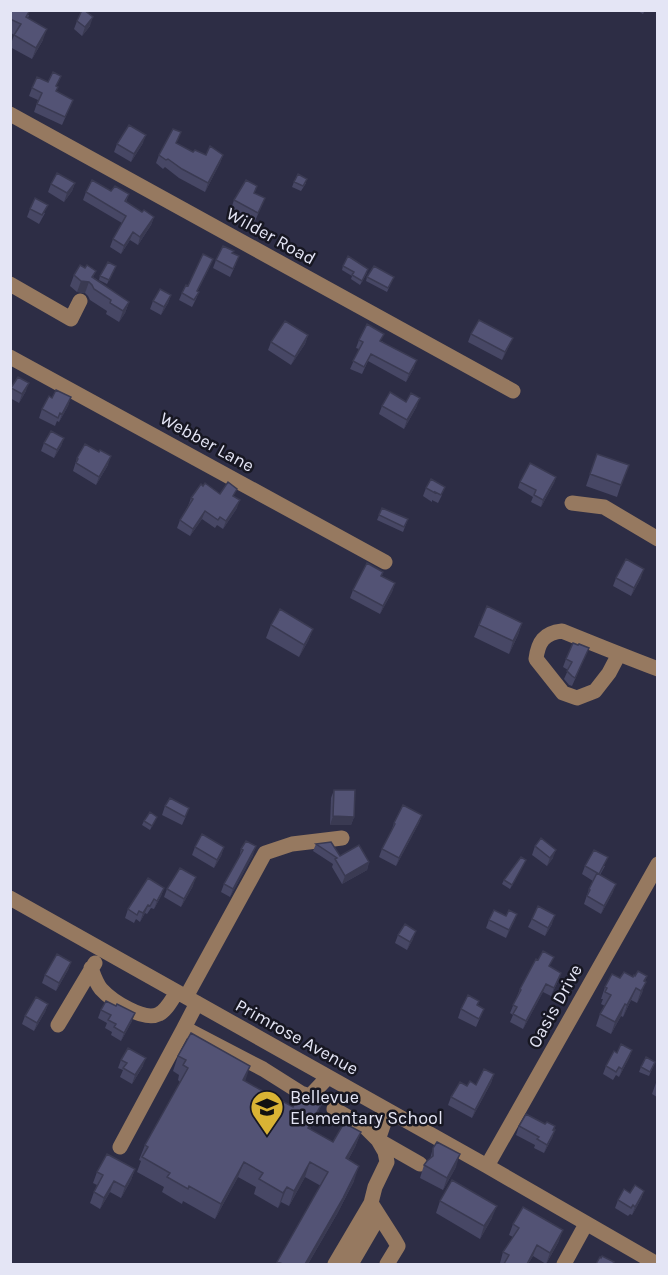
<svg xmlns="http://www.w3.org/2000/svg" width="668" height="1275" viewBox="0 0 668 1275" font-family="Karla,sans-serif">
<rect width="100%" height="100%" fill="#2d2d45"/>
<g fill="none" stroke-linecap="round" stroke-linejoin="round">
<path stroke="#967960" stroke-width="15" d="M 10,114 L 513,391
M 10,284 L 71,319 L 80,301
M 10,357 L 385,562
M 572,503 L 604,507 L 658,539
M 619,654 L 609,673 L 595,691 L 577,698 L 563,693 L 536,659 C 538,642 544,633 562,631 C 594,644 626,657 658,669
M 10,898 L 487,1166 L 657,1264
M 91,968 C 94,976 96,983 101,989 C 112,1001 144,1022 159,1014 C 167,1010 172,999 177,992
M 186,997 L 265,853 L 292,844 L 342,838
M 197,1003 L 184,1028 L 263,1069 L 301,1093 L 310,1096 L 328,1077
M 58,1025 L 95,963
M 334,1109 L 365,1127 L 378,1140 L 420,1164
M 120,1147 L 184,1028
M 487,1166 L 658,864
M 371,1203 L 394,1239 L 398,1246 L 387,1264
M 335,1264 L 371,1203 L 375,1187 L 387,1162 L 385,1152 L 378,1140 L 388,1111
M 351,1264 L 379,1216
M 564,1264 L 586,1224"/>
</g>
<path fill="#474765" d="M 10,10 L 29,15 L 28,18 L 43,40 L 32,59 L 10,47 L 14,35 L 10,32 Z
M 636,10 L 645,10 L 643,14 Z
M 77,21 L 90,26 L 82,36 L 74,29 Z
M 57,87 L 56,92 L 73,100 L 62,125 L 34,112 L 38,100 L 29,96 L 32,88 Z
M 143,143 L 131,162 L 114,152 L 117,144 Z
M 176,144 L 193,152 L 206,155 L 223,155 L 220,163 L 205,192 L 179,178 L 165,167 L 163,169 L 156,163 L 159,155 Z
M 294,182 L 306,183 L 301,191 L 292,187 Z
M 75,183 L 72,191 L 64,202 L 48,192 L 51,184 Z
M 111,191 L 129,194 L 126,202 L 142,212 L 154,217 L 151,225 L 138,245 L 130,240 L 121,254 L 110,247 L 113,239 L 122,223 L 83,200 L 86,192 Z
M 255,194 L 265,198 L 255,221 L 231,209 L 234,200 Z
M 30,209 L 45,213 L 39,224 L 27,217 Z
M 233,253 L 236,264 L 230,277 L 213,268 L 216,260 Z
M 116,266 L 107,284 L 99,280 L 100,276 Z
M 210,266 L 197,292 L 199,292 L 196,299 L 192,307 L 179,300 L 182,293 L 188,286 Z
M 343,266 L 367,273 L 360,285 L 351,279 L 352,276 L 342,270 Z
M 85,268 L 96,271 L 93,277 L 129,302 L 125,313 L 119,322 L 106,314 L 107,311 L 90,300 L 88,296 L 85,293 L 77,292 L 70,286 L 74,275 Z
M 367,277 L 394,277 L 387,292 L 366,281 Z
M 171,295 L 168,303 L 161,315 L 150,309 L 153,301 Z
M 471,334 L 509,346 L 502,360 L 468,342 Z
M 308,335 L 305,344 L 291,365 L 268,350 L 271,342 Z
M 359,340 L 382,341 L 414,368 L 406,382 L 368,361 L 362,374 L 350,369 L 359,349 L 356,348 Z
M 11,388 L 26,391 L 19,403 L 10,398 Z
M 71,397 L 68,406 L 59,422 L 57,421 L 55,426 L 39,418 L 42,409 L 52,398 Z
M 406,402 L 417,406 L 404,429 L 379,414 L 382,406 Z
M 64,438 L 61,446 L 54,458 L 41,451 L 44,443 Z
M 597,454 L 621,485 L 617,497 L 586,486 Z
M 77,458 L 108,465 L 96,485 L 73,471 Z
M 556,477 L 554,483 L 541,507 L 531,502 L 533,497 L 518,488 L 520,482 Z
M 426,488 L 442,495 L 438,503 L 432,500 L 432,502 L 423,496 Z
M 220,494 L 234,497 L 237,508 L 223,529 L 217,525 L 215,528 L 202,519 L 190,536 L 177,528 L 180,520 L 188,506 L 191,498 Z
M 382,508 L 408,519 L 403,532 L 377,520 Z
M 383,572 L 382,576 L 395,583 L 392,592 L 380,614 L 350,598 L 353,590 Z
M 616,578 L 641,578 L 631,596 L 613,586 Z
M 522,623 L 518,635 L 509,654 L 474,637 L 479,625 Z
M 271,625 L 313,629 L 308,641 L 299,657 L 266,638 Z
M 578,645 L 589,648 L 572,686 L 569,685 L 564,679 L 568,670 L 563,667 L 566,659 Z
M 334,790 L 354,817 L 351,825 L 330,825 L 331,798 Z
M 165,806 L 186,816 L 182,825 L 162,815 Z
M 422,815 L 419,823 L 396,866 L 379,857 L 382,849 L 391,832 L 394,823 Z
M 157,817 L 150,830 L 142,825 L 144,821 Z
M 316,844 L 340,856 L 369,862 L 367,870 L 342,884 L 332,867 L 333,864 L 313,851 Z
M 535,846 L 553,858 L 547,866 L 532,855 Z
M 195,847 L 224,847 L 221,856 L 214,868 L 192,855 Z
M 241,849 L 253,855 L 230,897 L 221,892 L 224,884 L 239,858 Z
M 526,860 L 510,889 L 502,884 L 504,880 Z
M 585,866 L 605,866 L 600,875 L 613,892 L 601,914 L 584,904 L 589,889 L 593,881 L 582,874 Z
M 193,886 L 181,907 L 164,897 L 167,889 Z
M 164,888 L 161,896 L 154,909 L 151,908 L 147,914 L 145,913 L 140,922 L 136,919 L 134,923 L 125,918 L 128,909 Z
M 517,914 L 506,938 L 486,928 L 489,920 Z
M 532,919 L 552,924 L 545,936 L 528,927 Z
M 398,935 L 413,939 L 407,950 L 395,943 Z
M 71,962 L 68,970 L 56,991 L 42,983 L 45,975 Z
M 550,967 L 561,973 L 558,981 L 551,996 L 543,992 L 523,1029 L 510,1022 L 513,1015 L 510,1013 L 520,989 Z
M 633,977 L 645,981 L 642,993 L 637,1003 L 631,1000 L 623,1017 L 621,1016 L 611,1034 L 596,1026 L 600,1014 L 605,1006 L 601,1004 L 603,999 L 601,999 L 605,987 L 620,978 Z
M 479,1001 L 478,1005 L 484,1009 L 476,1027 L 458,1018 L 461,1009 Z
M 48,1004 L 45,1012 L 34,1031 L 22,1024 L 25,1016 Z
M 101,1010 L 132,1021 L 121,1041 L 111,1035 L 112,1032 L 105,1028 L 107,1023 L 98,1018 Z
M 632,1050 L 629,1058 L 619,1077 L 616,1075 L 613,1080 L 603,1074 L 606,1066 L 617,1053 Z
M 178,1056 L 245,1082 L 293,1107 L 321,1105 L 315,1120 L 310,1129 L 333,1142 L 361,1132 L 355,1147 L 348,1160 L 354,1181 L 337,1214 L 308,1264 L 276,1264 L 321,1186 L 305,1177 L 289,1206 L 281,1202 L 278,1208 L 254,1194 L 256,1187 L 238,1177 L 215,1219 L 183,1201 L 182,1204 L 162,1192 L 164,1187 L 137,1172 L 141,1161 L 139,1160 L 145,1145 L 180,1082 L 178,1080 L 179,1075 L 173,1071 Z
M 121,1060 L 143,1066 L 132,1084 L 120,1077 L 123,1070 L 118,1068 Z
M 655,1062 L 649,1076 L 639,1072 L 641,1067 Z
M 494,1074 L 491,1083 L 472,1118 L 448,1105 L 451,1097 L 467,1086 L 476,1085 Z
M 657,1080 L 657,1097 L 652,1094 Z
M 545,1124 L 555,1126 L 552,1138 L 544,1153 L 534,1148 L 535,1145 L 516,1135 L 519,1126 Z
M 433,1148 L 456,1167 L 443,1190 L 420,1178 L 424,1165 L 430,1159 Z
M 135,1169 L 131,1180 L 121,1198 L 110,1192 L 100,1209 L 90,1203 L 94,1192 L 97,1185 L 93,1183 L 97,1172 Z
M 644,1191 L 641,1199 L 632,1215 L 630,1214 L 628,1216 L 615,1208 L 618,1200 L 630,1193 Z
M 440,1201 L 492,1218 L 480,1239 L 436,1213 Z
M 513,1224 L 559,1241 L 546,1264 L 533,1256 L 528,1264 L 502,1264 L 500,1263 L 503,1252 L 513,1237 L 509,1235 Z"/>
<path fill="#3a3a52" d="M 93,17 L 90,26 L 82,36 L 85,27 Z
M 47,29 L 43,40 L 32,59 L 36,48 Z
M 146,135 L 143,143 L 131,162 L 134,154 Z
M 223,155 L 220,163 L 205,192 L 208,183 Z
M 75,183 L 72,191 L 64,202 L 67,193 Z
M 154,217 L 151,225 L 138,245 L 140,237 Z
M 133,232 L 130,240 L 121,254 L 124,246 Z
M 81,281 L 89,282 L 85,293 L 77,292 Z
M 171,295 L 168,303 L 161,315 L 164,307 Z
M 129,302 L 125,313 L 119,322 L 123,311 Z
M 308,335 L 305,344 L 291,365 L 295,357 Z
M 513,338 L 502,360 L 505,352 Z
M 417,360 L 414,368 L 406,382 L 409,374 Z
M 29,383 L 26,391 L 19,403 L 22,394 Z
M 71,397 L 68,406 L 59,422 L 62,414 Z
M 420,398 L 417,406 L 404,429 L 407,420 Z
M 64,438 L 61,446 L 54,458 L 57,450 Z
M 111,456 L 108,465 L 96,485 L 99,477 Z
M 556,477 L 554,483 L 541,507 L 543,500 Z
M 240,500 L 237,508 L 223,529 L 226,521 Z
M 205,511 L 202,519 L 190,536 L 193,529 Z
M 644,569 L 641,578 L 631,596 L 634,588 Z
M 395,583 L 392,592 L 380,614 L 383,606 Z
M 522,623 L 518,635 L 509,654 L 513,641 Z
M 313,629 L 308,641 L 299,657 L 304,645 Z
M 422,815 L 419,823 L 396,866 L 399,858 Z
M 333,816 L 354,817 L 351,825 L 330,825 Z
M 256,846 L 253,855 L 230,897 L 233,889 Z
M 224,847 L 221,856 L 214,868 L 217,860 Z
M 556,850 L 553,858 L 547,866 L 550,858 Z
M 369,862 L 367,870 L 342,884 L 345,876 Z
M 196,877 L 193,886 L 181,907 L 184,899 Z
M 616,884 L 613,892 L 601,914 L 604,906 Z
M 164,888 L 161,896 L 154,909 L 157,901 Z
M 148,905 L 145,913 L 140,922 L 143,913 Z
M 517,914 L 514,922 L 506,938 L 509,930 Z
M 555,915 L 552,924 L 545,936 L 548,928 Z
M 416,931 L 413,939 L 407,950 L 410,942 Z
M 71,962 L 68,970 L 56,991 L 59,983 Z
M 561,973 L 558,981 L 551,996 L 554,988 Z
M 647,976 L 642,993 L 637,1003 L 644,981 Z
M 546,984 L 543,992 L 523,1029 L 526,1021 Z
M 636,988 L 631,1000 L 623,1017 L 627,1005 Z
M 48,1004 L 45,1012 L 34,1031 L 37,1023 Z
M 625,1004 L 621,1016 L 611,1034 L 615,1022 Z
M 135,1013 L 132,1021 L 121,1041 L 124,1033 Z
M 632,1050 L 629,1058 L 619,1077 L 622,1069 Z
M 146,1058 L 143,1066 L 132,1084 L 135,1075 Z
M 250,1066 L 245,1082 L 243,1080 Z
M 494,1074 L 491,1083 L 472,1118 L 475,1110 Z
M 321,1105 L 315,1120 L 302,1143 L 308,1128 Z
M 555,1130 L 552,1138 L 544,1153 L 547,1145 Z
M 361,1132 L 355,1147 L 341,1173 L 346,1158 Z
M 460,1154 L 456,1167 L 443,1190 L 447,1178 Z
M 244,1162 L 238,1177 L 215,1219 L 221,1204 Z
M 310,1162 L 305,1177 L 289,1206 L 294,1191 Z
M 359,1166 L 354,1181 L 337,1214 L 308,1264 L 305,1264 Z
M 135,1169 L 131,1180 L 121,1198 L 125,1187 Z
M 114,1181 L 110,1192 L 100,1209 L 104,1198 Z
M 287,1187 L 281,1202 L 278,1208 L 283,1193 Z
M 644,1191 L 641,1199 L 632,1215 L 635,1207 Z
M 497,1206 L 492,1218 L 480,1239 L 484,1226 Z
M 563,1230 L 559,1241 L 546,1264 L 550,1253 Z
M 537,1245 L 533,1256 L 528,1264 L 526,1264 Z"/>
<path fill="#535375" stroke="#3a3a52" stroke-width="1.5" d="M 10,10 L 30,10 L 26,17 L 47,29 L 36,48 L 14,35 L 21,24 L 10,19 Z
M 82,10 L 84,10 L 93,17 L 85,27 L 77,21 Z
M 53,72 L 61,76 L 56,86 L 58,87 L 56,91 L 73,100 L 65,117 L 37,104 L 42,93 L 32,88 L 37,77 L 48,82 Z
M 129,125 L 146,135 L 134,154 L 117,144 Z
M 173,129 L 181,132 L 176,143 L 193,152 L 195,150 L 206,155 L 210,146 L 223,155 L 208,183 L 182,169 L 168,159 L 166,160 L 159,155 Z
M 57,173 L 75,183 L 67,193 L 51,184 Z
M 298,174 L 307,179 L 303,186 L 294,182 Z
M 92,180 L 111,191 L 115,186 L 129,194 L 125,201 L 142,212 L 144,210 L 154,217 L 140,237 L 133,232 L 124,246 L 113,239 L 126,216 L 86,192 Z
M 246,180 L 257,186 L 254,193 L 265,198 L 258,213 L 234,200 Z
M 35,198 L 48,205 L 42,215 L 30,209 Z
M 223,246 L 234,251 L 232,253 L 239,256 L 233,269 L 216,260 Z
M 203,254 L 213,259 L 197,291 L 199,292 L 194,300 L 182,293 L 186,285 L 188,286 Z
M 348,256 L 368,269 L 362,281 L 352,275 L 354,272 L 343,266 Z
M 108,262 L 116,266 L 109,280 L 100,276 Z
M 80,265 L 85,268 L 87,265 L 96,271 L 92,277 L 129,302 L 123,311 L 110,303 L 111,300 L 94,289 L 92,285 L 89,282 L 81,281 L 74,275 Z
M 374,266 L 394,277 L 388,288 L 367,277 Z
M 160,289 L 171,295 L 164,307 L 153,301 Z
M 479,320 L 513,338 L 505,352 L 471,334 Z
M 285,321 L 308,335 L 295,357 L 271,342 Z
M 367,324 L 384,334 L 380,341 L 417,360 L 409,374 L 371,354 L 364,367 L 353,361 L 363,342 L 359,340 Z
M 18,377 L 29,383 L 22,394 L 11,388 Z
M 56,390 L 71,397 L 62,414 L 60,413 L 58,418 L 42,409 L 49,396 L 52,398 Z
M 390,392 L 406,402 L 411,393 L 420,398 L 407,420 L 382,406 Z
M 51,431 L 64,438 L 57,450 L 44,443 Z
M 85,444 L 99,452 L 100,450 L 111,456 L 99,477 L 76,463 L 78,459 L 77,458 Z
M 597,454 L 629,465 L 621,485 L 590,474 Z
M 530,463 L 556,477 L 543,500 L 534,495 L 536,490 L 520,482 Z
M 431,479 L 445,487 L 441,495 L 435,492 L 435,493 L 426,488 Z
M 228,482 L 237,489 L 233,496 L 240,500 L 226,521 L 220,517 L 218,520 L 205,511 L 193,529 L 180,520 L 193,499 L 191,498 L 201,484 L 203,486 L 205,483 L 220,494 Z
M 382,508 L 408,519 L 404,527 L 379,515 Z
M 626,559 L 644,569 L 634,588 L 616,578 Z
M 367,563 L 383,572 L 381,576 L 395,583 L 383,606 L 353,590 Z
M 487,606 L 522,623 L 513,641 L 479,625 Z
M 280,609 L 313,629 L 304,645 L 271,625 Z
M 573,643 L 578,645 L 579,644 L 589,648 L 575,678 L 572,676 L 567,671 L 572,662 L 566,659 Z
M 334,790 L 355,790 L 354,817 L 333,816 Z
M 170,798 L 189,808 L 185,817 L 165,806 Z
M 403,805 L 422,815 L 399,858 L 382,849 L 395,824 L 394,823 Z
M 150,812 L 157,817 L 152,826 L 144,821 Z
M 202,834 L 224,847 L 217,860 L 195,847 Z
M 541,838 L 556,850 L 550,858 L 535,846 Z
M 246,841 L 256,846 L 233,889 L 224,884 L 243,850 L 241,849 Z
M 331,842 L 340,856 L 359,845 L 369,862 L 345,876 L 335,859 L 337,858 L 316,844 Z
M 594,850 L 608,857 L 599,874 L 585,866 Z
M 521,857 L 526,860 L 512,885 L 504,880 Z
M 180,868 L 196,877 L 184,899 L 167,889 Z
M 597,873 L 616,884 L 604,906 L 587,896 L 590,890 L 589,889 Z
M 148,878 L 164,888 L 157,901 L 154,899 L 150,906 L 148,905 L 143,913 L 139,911 L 137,915 L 128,909 Z
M 538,906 L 555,915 L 548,928 L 532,919 Z
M 494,910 L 506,916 L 509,910 L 517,914 L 509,930 L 489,920 Z
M 405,924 L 416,931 L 410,942 L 398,935 Z
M 543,951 L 554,957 L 549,966 L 561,973 L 554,988 L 546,984 L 526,1021 L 513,1014 L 517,1007 L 513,1005 L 521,990 L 520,989 L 536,959 L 538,960 Z
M 57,954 L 71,962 L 59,983 L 45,975 Z
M 638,971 L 647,976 L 644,981 L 646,982 L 641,991 L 636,988 L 627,1005 L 625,1004 L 615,1022 L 600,1014 L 611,995 L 605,992 L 607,988 L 605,987 L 612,974 L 620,978 L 624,972 L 633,977 L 634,975 L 635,976 Z
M 468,995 L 479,1001 L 477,1005 L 484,1009 L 479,1019 L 461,1009 Z
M 36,997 L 48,1004 L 37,1023 L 25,1016 Z
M 106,1001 L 116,1006 L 117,1004 L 135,1013 L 124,1033 L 114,1027 L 116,1024 L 108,1020 L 111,1015 L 101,1010 Z
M 191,1033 L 250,1066 L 243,1080 L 273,1097 L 273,1096 L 293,1107 L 300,1093 L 321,1105 L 308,1128 L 333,1142 L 344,1123 L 361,1132 L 346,1158 L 359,1166 L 343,1198 L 305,1264 L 283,1264 L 277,1262 L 328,1172 L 310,1162 L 294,1191 L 287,1187 L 283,1193 L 259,1179 L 263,1173 L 244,1162 L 221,1204 L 189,1186 L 188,1189 L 167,1177 L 170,1173 L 142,1157 L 148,1147 L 145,1145 L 188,1068 L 183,1065 L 186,1060 L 178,1056 Z
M 621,1044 L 632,1050 L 622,1069 L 619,1067 L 616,1072 L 606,1066 L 614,1051 L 617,1053 Z
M 128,1048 L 146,1058 L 135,1075 L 123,1068 L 127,1063 L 121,1060 Z
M 646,1057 L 655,1062 L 650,1072 L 641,1067 Z
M 484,1069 L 494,1074 L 475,1110 L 451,1097 L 460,1082 L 467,1086 L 470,1081 L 476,1085 Z
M 526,1114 L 545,1124 L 547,1122 L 555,1126 L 553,1130 L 555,1130 L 547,1145 L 537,1139 L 539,1137 L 519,1126 Z
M 437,1142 L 460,1154 L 447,1178 L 424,1165 L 427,1161 L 433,1156 L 433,1148 Z
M 107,1154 L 135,1169 L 125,1187 L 114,1181 L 104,1198 L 94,1192 L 103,1175 L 97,1172 Z
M 452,1180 L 497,1206 L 484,1226 L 440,1201 Z
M 635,1185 L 644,1191 L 635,1207 L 633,1205 L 631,1208 L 618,1200 L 624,1189 L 630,1193 Z
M 523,1207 L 563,1230 L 550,1253 L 537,1245 L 527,1264 L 504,1264 L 509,1255 L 503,1252 L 519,1228 L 513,1224 Z
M 602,1256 L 614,1262 L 612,1264 L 596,1264 L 600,1257 L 601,1258 Z"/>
<defs>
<symbol id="school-pin" viewBox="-11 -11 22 30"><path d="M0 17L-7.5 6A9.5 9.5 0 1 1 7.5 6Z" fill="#d9b334" stroke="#171722"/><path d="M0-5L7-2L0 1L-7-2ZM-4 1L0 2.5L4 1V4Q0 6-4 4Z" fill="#111"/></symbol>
</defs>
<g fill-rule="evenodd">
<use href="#school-pin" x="248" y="1088" width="38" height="52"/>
</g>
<g text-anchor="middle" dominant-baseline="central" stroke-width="5" stroke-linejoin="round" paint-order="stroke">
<g font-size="18" fill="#e4e5f5" stroke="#171722">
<text transform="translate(271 236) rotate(29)">Wilder Road</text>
<text transform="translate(207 442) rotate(29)">Webber Lane</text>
<text transform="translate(555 1006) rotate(-61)">Oasis Drive</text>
<text transform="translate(297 1037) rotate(29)">Primrose Avenue</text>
</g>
<g font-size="18" fill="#e4e5f5" stroke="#171722" text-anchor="start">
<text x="290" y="1097">Bellevue<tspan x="290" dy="21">Elementary School</tspan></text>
</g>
</g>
<rect width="668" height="1275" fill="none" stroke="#e4e5f5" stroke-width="24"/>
</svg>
